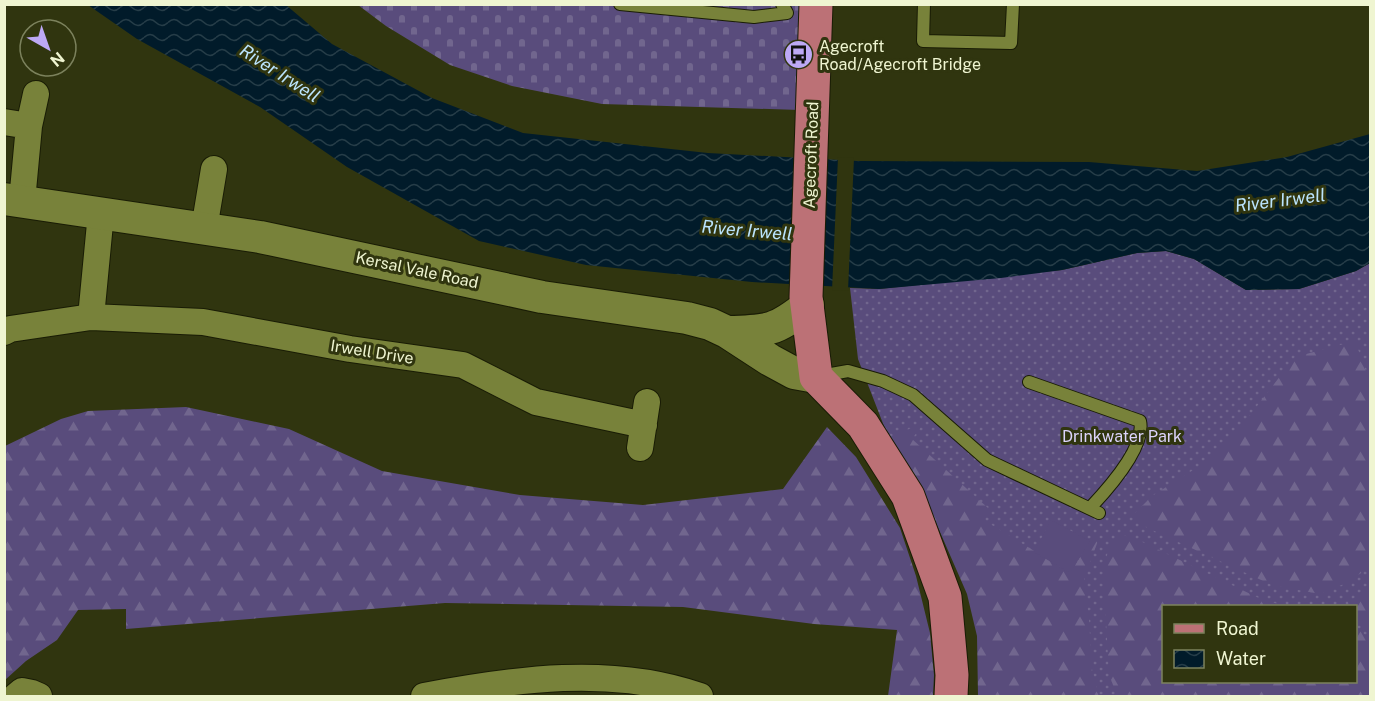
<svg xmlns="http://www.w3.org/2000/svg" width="1375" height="701" viewBox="0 0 1375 701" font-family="'Public Sans',sans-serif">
<defs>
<pattern id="grass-dots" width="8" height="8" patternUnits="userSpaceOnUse" patternTransform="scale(1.5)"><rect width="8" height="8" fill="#594c7c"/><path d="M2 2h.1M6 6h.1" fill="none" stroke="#71668e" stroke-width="1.8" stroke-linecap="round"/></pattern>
<pattern id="forest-firs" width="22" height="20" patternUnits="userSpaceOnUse" patternTransform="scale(1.5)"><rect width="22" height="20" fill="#594c7c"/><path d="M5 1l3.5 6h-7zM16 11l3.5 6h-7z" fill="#71668e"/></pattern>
<pattern id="cemetery-stones" width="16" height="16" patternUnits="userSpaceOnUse" patternTransform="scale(1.5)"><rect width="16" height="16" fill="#594c7c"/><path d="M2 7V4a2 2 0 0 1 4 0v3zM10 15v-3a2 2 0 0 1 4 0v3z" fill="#71668e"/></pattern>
<pattern id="water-waves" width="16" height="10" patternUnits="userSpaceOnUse" patternTransform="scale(1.5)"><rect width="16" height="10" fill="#011b2a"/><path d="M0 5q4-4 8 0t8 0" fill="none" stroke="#263d48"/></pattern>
</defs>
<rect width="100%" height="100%" fill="#30350f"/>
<path fill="url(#grass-dots)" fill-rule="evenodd" d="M 1166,251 L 1194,259 L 1246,290 L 1299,289 L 1356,271 L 1370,263 L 1370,696 L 1074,696 L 889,439 L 858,359 L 850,288 L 879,289 L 1062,270 L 1137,253 ZM 1164,606 L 1356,606 L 1356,682 L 1164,682 Z"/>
<path fill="url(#forest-firs)" d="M 1355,341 L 1370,382 L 1370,564 L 1366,570 L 1344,584 L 1320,594 L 1272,585 L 1139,524 L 1133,515 L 1152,496 L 1209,460 L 1240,428 L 1295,357 Z
M 186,407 L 289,429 L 382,471 L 520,495 L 643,505 L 783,489 L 827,427 L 856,457 L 900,528 L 916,576 L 930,633 L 934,675 L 933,696 L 888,696 L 897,630 L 814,624 L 683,607 L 445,603 L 126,629 L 126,609 L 78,610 L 57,640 L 26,661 L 5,680 L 5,446 L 61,419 L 88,411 Z
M 925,421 L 912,439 L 988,508 L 982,519 L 1070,573 L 1090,541 L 1099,538 L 1084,579 L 1089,619 L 1092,669 L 1099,696 L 978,696 L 977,636 L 967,594 L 923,493 L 889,439 Z
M 1120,535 L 1132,537 L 1265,601 L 1288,606 L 1164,606 L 1164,682 L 1356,682 L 1356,626 L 1370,640 L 1370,696 L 1117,696 L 1109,674 L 1103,568 L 1111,542 Z
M 1370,588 L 1370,627 L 1357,618 L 1356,606 L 1350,606 L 1348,602 Z"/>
<path fill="url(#cemetery-stones)" d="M 358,5 L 804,5 L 800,110 L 602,104 L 512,86 L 450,65 L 386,26 Z"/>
<path fill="#594c7c" d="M 1051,520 L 1090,541 L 1070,573 L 1034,552 Z"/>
<path fill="url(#water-waves)" d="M 88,5 L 286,5 L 332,44 L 432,98 L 523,133 L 708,153 L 859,161 L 1089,162 L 1197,171 L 1287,157 L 1370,134 L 1370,263 L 1356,271 L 1299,289 L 1246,290 L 1194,259 L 1166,251 L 1137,253 L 1062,270 L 1001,278 L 879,289 L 752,282 L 586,265 L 479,241 L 347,167 L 260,107 L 137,39 Z"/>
<path fill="#30350f" d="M 838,157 L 854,158 L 848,291 L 832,290 Z"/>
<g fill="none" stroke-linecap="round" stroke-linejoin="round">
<defs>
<path id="service" d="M 620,4 L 754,17 L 787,13 L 782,4
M 924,4 L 923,41 L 1011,43 L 1013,4
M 820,376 L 848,371 L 883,381 L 913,395 L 987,460 L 1099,513
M 1029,382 L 1140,421 C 1146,447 1107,490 1090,508"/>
<path id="minor" d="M 4,122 L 29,126
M 22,201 L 29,126 L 36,94
M 204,229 L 214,169
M 91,317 L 101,213
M 4,332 L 10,329 L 91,317 L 203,322 L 350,349 L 463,365 L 536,402 L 644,425
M 640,448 L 647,402
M 16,696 L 22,691 L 32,693 L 39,696
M 424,696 C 514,679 612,665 700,696"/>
<path id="tertiary" d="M 4,199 L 260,237 L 542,297 L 687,318 L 710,324 L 727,332 L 770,360 L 794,373 L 816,377
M 727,332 C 768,331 776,331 808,305"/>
<path id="primary" d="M 816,4 L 806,297 L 816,377 L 863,425 L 908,496 L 945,597 L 952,675 L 951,696"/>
</defs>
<use href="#service" stroke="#191c05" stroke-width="14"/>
<use href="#minor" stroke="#191c05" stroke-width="28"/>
<use href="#tertiary" stroke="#191c05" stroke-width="34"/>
<use href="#primary" stroke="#191c05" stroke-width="35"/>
<use href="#service" stroke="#78823a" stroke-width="12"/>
<use href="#minor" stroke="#78823a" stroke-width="26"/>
<use href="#tertiary" stroke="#78823a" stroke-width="32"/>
<use href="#primary" stroke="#bc7176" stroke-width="33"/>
</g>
<defs>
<symbol id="bus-disc" viewBox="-11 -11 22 22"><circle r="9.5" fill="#bda9f5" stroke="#30350f"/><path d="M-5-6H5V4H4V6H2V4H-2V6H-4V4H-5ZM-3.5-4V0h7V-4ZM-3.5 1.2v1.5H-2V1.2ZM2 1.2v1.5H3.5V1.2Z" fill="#111"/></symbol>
</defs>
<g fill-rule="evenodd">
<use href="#bus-disc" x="782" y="38" width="33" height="33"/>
</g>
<g text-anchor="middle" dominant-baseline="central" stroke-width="6" stroke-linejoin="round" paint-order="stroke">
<g font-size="16" fill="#eff5d1" stroke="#30350f" text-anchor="start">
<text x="819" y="46">Agecroft<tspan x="819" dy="18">Road/Agecroft Bridge</tspan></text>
</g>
<g font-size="16" fill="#eff5d1" stroke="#30350f">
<text transform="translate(811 155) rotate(-88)">Agecroft Road</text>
<text transform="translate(417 270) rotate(12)">Kersal Vale Road</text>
<text transform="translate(372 352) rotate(9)">Irwell Drive</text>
</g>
<g font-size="16" fill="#ddd4fc" stroke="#30350f">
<text x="1122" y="436">Drinkwater Park</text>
</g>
<g font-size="18" font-style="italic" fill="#bbe4fe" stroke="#30350f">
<text transform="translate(280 73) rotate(33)">River Irwell</text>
<text transform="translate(1280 200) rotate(-7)">River Irwell</text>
<text transform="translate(747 230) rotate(5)">River Irwell</text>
</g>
</g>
<rect width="1375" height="701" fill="none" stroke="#eff5d1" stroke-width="12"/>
<rect x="1162" y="605" width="195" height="78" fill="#30350f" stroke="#7c825d" stroke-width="1.5"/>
<rect x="1174" y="624" width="30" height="9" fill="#bc7176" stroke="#7c825d" stroke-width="1.5"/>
<text x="1216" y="635" font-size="18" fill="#eff5d1">Road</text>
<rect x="1174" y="650" width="30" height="18" fill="url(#water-waves)" stroke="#7c825d" stroke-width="1.5"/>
<text x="1216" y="665" font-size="18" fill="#eff5d1">Water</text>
<g transform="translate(48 48) rotate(140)"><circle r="28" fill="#30350f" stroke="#7c825d" stroke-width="1.5"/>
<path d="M0-4.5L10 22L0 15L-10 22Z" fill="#bda9f5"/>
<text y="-9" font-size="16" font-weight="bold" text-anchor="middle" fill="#eff5d1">N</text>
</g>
</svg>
